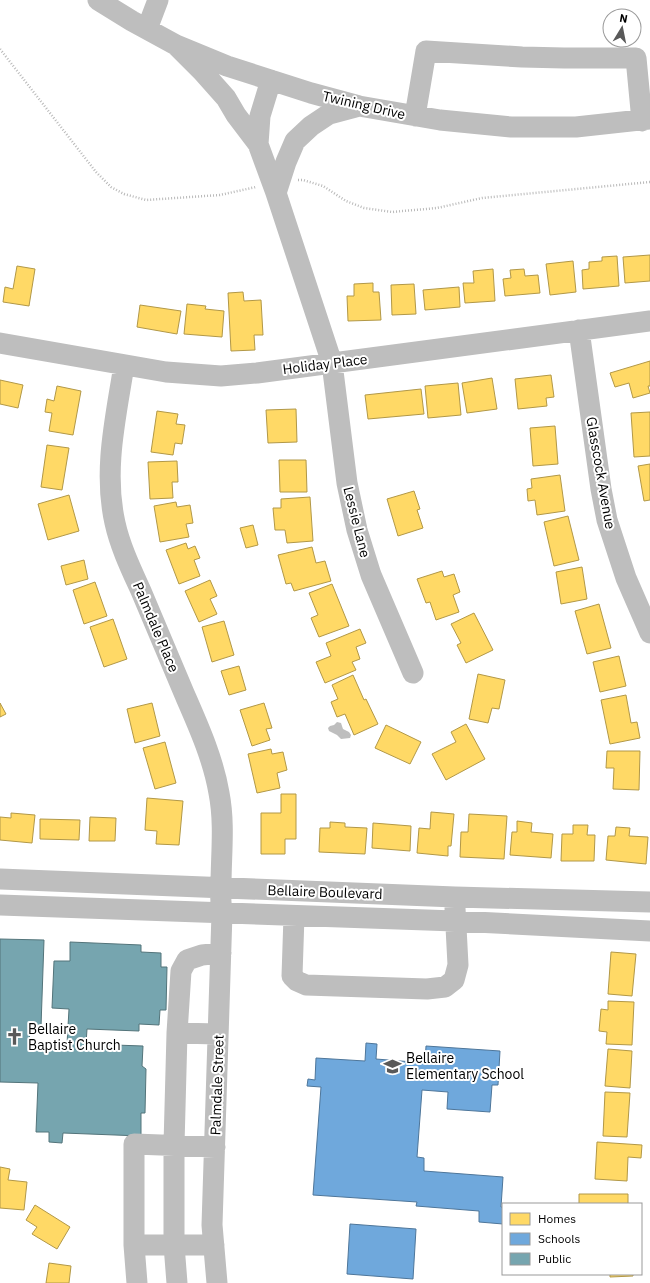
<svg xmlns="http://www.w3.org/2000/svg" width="650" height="1283" viewBox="0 0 650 1283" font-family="'IBM Plex Sans',sans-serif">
<rect width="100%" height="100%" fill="#fff"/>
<path fill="#bebebe" d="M 337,722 L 341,723 L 343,729 L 349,732 L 351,735 L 350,738 L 341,739 L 337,735 L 329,731 L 328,728 L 330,726 L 334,725 Z"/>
<path fill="#ffd966" stroke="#b29847" d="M 650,255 L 650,281 L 625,283 L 623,257 Z
M 617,256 L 619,286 L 583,289 L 582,270 L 589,269 L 589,262 L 602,261 L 602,257 Z
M 573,261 L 576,292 L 550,295 L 546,264 Z
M 17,266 L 35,269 L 29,306 L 3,302 L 5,287 L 13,289 Z
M 493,269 L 495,301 L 465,303 L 463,283 L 474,283 L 473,271 Z
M 524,269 L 525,276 L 538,275 L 540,293 L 505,296 L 503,279 L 511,278 L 510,270 Z
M 373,283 L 373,292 L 379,292 L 381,320 L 348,321 L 347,296 L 354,296 L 354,284 Z
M 414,284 L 416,314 L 392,315 L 391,285 Z
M 459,287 L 460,307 L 425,310 L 423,290 Z
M 243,292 L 244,301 L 261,300 L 263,335 L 254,335 L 255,350 L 231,351 L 228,293 Z
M 187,304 L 206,306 L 205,309 L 224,311 L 222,337 L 184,334 Z
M 140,305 L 181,311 L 177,334 L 137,327 Z
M 650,361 L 650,386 L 648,386 L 650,393 L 633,398 L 629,383 L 615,387 L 610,373 Z
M 551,375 L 554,397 L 546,398 L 547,406 L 518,409 L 515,379 Z
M 492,378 L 497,409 L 467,413 L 462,383 Z
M 0,380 L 23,385 L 18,408 L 0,404 Z
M 458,383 L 461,415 L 428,418 L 425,386 Z
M 57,386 L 81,391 L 73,435 L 49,431 L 52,413 L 45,412 L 47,399 L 54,401 Z
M 421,389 L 424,414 L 368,419 L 365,395 Z
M 296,409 L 297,442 L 268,443 L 266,410 Z
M 157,411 L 178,414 L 176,424 L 185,425 L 182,444 L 175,443 L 173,455 L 151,452 Z
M 650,412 L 650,456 L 634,457 L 631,413 Z
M 555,426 L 558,464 L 533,466 L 530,428 Z
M 47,445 L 69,448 L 62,490 L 41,487 Z
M 279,460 L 306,460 L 307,492 L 280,492 Z
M 177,461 L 178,482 L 172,482 L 173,498 L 150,499 L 148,462 Z
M 650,464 L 650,500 L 644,501 L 638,466 Z
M 560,475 L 565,511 L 537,515 L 535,500 L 528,501 L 527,489 L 532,488 L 531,479 Z
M 414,491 L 420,509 L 417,510 L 423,528 L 398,536 L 387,499 Z
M 69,495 L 79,531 L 48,540 L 38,504 Z
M 310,497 L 313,541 L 287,543 L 285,530 L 275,530 L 273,508 L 281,508 L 281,499 Z
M 176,502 L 177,507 L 190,505 L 193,523 L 186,524 L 189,537 L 160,542 L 154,506 Z
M 568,516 L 579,560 L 554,566 L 544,522 Z
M 253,525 L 258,545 L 246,548 L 240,528 Z
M 186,543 L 188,549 L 195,546 L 200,558 L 194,560 L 200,576 L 179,584 L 166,550 Z
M 312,547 L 316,563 L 325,561 L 331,581 L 294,591 L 291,583 L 286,584 L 278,555 Z
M 84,560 L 88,579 L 66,585 L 61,566 Z
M 582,567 L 587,599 L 561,604 L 556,572 Z
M 442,571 L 444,577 L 454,574 L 460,592 L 453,595 L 459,612 L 436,620 L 430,602 L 426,603 L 417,579 Z
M 210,580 L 217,596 L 210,599 L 217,614 L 199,622 L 185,591 Z
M 95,582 L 107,616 L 84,624 L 73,590 Z
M 332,584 L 349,626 L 319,637 L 311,618 L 318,615 L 309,593 Z
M 599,604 L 611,648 L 587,654 L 575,611 Z
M 474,613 L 493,650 L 466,663 L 457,645 L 461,643 L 451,624 Z
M 113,619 L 127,659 L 104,667 L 90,627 Z
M 224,621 L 234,655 L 212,662 L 202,627 Z
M 360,629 L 366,643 L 356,647 L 360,659 L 352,662 L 356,670 L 325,683 L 316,662 L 331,656 L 326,643 Z
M 619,656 L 626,686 L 600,692 L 593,662 Z
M 239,666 L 246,690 L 229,695 L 221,671 Z
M 478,674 L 505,680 L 499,709 L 492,708 L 488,723 L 469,719 Z
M 353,675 L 364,700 L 366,699 L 378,724 L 354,735 L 345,714 L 337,717 L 331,702 L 338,699 L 332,685 Z
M 626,695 L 631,723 L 637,722 L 640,738 L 610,744 L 601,700 Z
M 0,703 L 6,714 L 0,717 Z
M 152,703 L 160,736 L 135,743 L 127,709 Z
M 264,703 L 272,728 L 266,729 L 270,740 L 252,746 L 240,710 Z
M 466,724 L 485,759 L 446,780 L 432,754 L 456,742 L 451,732 Z
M 386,725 L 421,742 L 410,764 L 375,748 Z
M 165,742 L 176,783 L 155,789 L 143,748 Z
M 271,749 L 272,754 L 283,752 L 287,770 L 277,773 L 280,788 L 257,793 L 248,754 Z
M 607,751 L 640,751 L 639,790 L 613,789 L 614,768 L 606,768 Z
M 281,794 L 296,794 L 296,839 L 285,839 L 285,854 L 261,854 L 261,813 L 281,813 Z
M 147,798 L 183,801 L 179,845 L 156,844 L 157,831 L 145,830 Z
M 431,812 L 454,814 L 451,846 L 448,846 L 448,856 L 417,853 L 419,828 L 430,829 Z
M 11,813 L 35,815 L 32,843 L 0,840 L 0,817 L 11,818 Z
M 469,814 L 507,816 L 504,859 L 460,857 L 461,832 L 468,832 Z
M 90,817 L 116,818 L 115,841 L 89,841 Z
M 40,819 L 80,820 L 79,840 L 40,839 Z
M 517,821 L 532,823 L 531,832 L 553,834 L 551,858 L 510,855 L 512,832 L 517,832 Z
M 330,822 L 345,823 L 345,827 L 367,828 L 365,854 L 319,852 L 320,828 L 330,828 Z
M 373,823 L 411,826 L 410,851 L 372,848 Z
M 573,825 L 588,825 L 587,835 L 595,835 L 594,861 L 561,861 L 562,834 L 573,834 Z
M 616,827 L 630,828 L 629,836 L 648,837 L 646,864 L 606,860 L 608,836 L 615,836 Z
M 611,952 L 636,954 L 632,996 L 608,994 Z
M 608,1001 L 634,1002 L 632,1045 L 606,1044 L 607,1032 L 599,1031 L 601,1009 L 608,1010 Z
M 608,1049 L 632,1051 L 630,1088 L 605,1086 Z
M 605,1092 L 630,1093 L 627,1137 L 603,1136 Z
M 597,1142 L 642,1145 L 641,1158 L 628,1157 L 627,1181 L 595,1179 Z
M 0,1167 L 10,1169 L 8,1180 L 27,1182 L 24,1210 L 0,1208 Z
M 579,1194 L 628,1194 L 628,1204 L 579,1204 Z
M 35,1205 L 70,1227 L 57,1249 L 32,1234 L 37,1227 L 26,1220 Z
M 49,1263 L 71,1266 L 69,1283 L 46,1283 Z
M 610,1274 L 633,1274 L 633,1276 L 610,1277 Z"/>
<path fill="#6fa8dc" stroke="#4e769a" d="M 366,1043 L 377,1044 L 376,1059 L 425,1063 L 426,1046 L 500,1051 L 498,1085 L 492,1085 L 490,1112 L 447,1109 L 448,1092 L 422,1090 L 417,1157 L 424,1158 L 424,1171 L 503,1177 L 501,1207 L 503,1207 L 503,1224 L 479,1222 L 479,1211 L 416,1206 L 417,1202 L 313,1195 L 321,1087 L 307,1086 L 308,1079 L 315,1080 L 316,1058 L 365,1061 Z
M 350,1224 L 416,1229 L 413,1279 L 347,1274 Z"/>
<path fill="#76a5af" stroke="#53747a" d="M 0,939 L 44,940 L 41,1027 L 30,1026 L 29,1047 L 40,1047 L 40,1043 L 67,1044 L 69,1009 L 52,1008 L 54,961 L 70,961 L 70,942 L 141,945 L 141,952 L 161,953 L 161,967 L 167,967 L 166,1010 L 160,1010 L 159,1025 L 139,1024 L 139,1031 L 87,1029 L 86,1044 L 143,1046 L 142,1066 L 146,1069 L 145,1113 L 141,1113 L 141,1136 L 63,1133 L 62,1143 L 49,1142 L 49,1132 L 36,1132 L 38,1083 L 0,1082 Z"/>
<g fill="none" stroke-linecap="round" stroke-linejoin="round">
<path stroke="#b9b9b9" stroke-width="2.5" stroke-dasharray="1 2" stroke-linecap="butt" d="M 0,49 L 96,172 L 111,187 L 124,194 L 146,200 L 220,195 L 256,187
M 298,180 L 303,180 L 323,186 L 346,201 L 364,208 L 392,212 L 437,208 L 482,198 L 650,182"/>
<path stroke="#bebebe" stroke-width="21" d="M 98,0 L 132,21 L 176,45 L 227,66 L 311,93 L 359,106 L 440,120 L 511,127 L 576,127 L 650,119
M 147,29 L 158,0
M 176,45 L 202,71 L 226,98 L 236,115 L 258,144 L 276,193 L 332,363 L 347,483 L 357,530 L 371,575 L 413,673
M 415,116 L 426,51 L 522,57 L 564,58 L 636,58 L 642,121
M 258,144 L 260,116 L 271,80
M 276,193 L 286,162 L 295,141 L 311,126 L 329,114 L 359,106
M 579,330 L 601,489 L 607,520 L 626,578 L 650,633
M 0,343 L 166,372 L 221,376 L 257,373 L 650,321
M 124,365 C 116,417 103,470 115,523 C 120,546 131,569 141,591 C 155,625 170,659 184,693 C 198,725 213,758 219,793 C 225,824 221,855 221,886 C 220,895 221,904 222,913 L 212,1225 L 217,1283
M 0,879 L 455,897 L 650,902
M 0,905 L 455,921 L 650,931
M 294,916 L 292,976 L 297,981 L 306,985 L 427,989 L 445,987 L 454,980 L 458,965 L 455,908
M 177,1033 L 218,1034
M 134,1245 L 214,1245
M 137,1283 L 134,1245 L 134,1144 L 215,1147
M 177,1283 L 174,1245 L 174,1145 L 177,1033 L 181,971 L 187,960 L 202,955 L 221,953"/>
</g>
<defs>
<symbol id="church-bare" viewBox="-9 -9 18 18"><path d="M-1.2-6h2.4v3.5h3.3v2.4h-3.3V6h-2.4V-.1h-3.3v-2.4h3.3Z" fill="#595959" stroke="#fff" stroke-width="2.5" paint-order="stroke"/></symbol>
<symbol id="school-bare" viewBox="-9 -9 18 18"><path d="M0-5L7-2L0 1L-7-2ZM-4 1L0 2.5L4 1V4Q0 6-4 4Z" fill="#595959" stroke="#fff" stroke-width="2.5" paint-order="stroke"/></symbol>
</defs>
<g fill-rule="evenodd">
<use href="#church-bare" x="2" y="1024" width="25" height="25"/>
<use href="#school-bare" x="380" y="1054" width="25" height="25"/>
</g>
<g text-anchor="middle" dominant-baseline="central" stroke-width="4" stroke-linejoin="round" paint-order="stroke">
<g font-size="14" fill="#000" stroke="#fff">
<text transform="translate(364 105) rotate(13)">Twining Drive</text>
<text transform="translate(325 364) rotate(-7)">Holiday Place</text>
<text transform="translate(601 473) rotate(80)">Glasscock Avenue</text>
<text transform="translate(357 522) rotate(76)">Lessie Lane</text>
<text transform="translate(156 627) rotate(67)">Palmdale Place</text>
<text transform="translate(325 892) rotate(2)">Bellaire Boulevard</text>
<text transform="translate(217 1085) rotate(-88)">Palmdale Street</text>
</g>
<g font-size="14" fill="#000" stroke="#fff" text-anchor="start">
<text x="28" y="1029">Bellaire<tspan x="28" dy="16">Baptist Church</tspan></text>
<text x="406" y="1058">Bellaire<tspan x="406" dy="16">Elementary School</tspan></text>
</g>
</g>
<rect x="502" y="1203" width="140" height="72" fill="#ffffff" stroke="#999999"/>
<rect x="510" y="1213" width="20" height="12" fill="#ffd966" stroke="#999999"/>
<text x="538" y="1223" font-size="12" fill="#000000">Homes</text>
<rect x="510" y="1233" width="20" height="12" fill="#6fa8dc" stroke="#999999"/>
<text x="538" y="1243" font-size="12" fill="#000000">Schools</text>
<rect x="510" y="1253" width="20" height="12" fill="#76a5af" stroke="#999999"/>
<text x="538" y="1263" font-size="12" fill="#000000">Public</text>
<g transform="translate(622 28) rotate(10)"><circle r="19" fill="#ffffff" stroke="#999999"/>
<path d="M0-3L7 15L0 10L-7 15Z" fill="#595959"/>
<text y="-6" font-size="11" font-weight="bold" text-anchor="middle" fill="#000000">N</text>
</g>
</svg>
